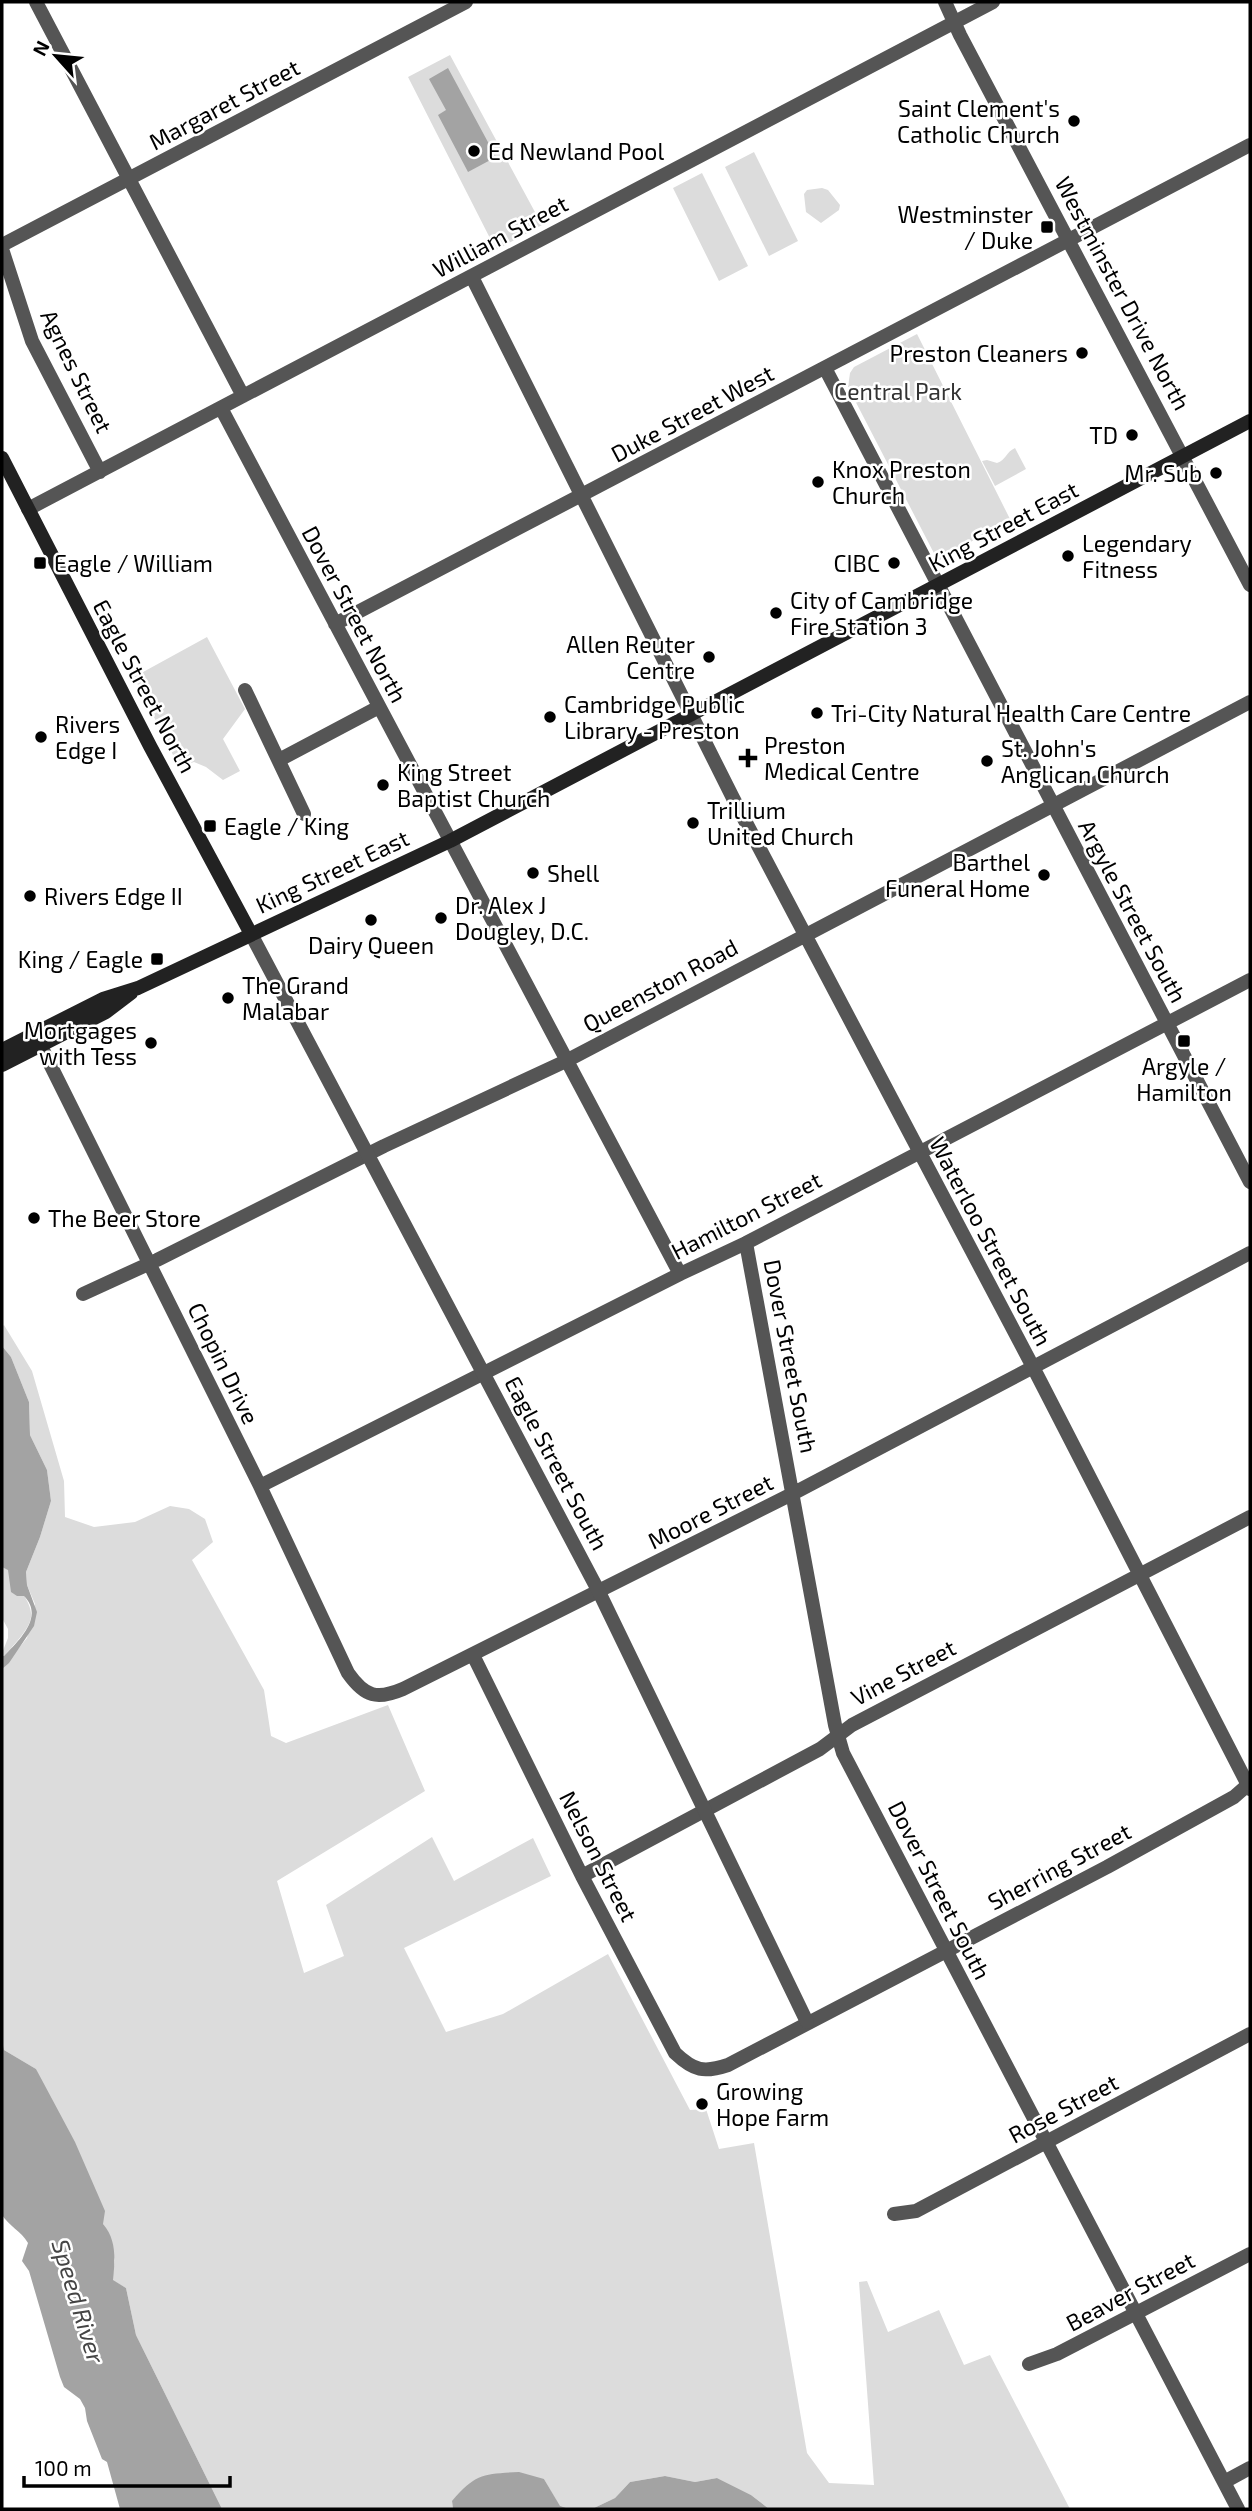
<svg xmlns="http://www.w3.org/2000/svg" width="1252" height="2511" viewBox="0 0 1252 2511" font-family="'Exo 2',sans-serif">
<rect width="100%" height="100%" fill="#fff"/>
<path fill="#dcdcdc" d="M 450,55 L 542,225 L 496,250 L 408,77 Z
M 754,152 L 798,241 L 769,256 L 725,167 Z
M 702,173 L 748,266 L 719,281 L 673,188 Z
M 822,188 L 828,190 L 840,205 L 839,210 L 821,223 L 806,212 L 804,194 L 807,190 Z
M 917,334 L 1010,519 L 938,561 L 848,387 L 850,373 L 854,367 Z
M 1015,448 L 1026,469 L 995,486 L 982,461 L 987,460 L 997,463 C 1006,460 1006,452 1015,448 Z
M 207,637 L 245,709 L 223,739 L 240,771 L 223,780 L 206,767 L 194,762 L 179,767 L 134,677 Z
M 4,1325 L 32,1371 L 64,1481 L 65,1517 L 94,1527 L 135,1522 L 170,1506 L 189,1509 L 205,1519 L 213,1542 L 192,1560 L 264,1690 L 271,1736 L 286,1743 L 388,1705 L 425,1791 L 277,1881 L 304,1973 L 344,1956 L 326,1905 L 432,1837 L 454,1881 L 533,1838 L 551,1876 L 404,1948 L 446,2032 L 503,2014 L 608,1954 L 690,2110 L 706,2109 L 719,2149 L 754,2143 L 807,2453 L 829,2483 L 874,2485 L 859,2282 L 867,2281 L 888,2332 L 939,2310 L 964,2365 L 990,2355 L 1070,2509 L 769,2509 L 751,2495 L 717,2478 L 695,2482 L 665,2476 L 630,2482 L 615,2498 L 592,2509 L 569,2509 L 560,2507 L 544,2479 L 452,2501 L 453,2509 L 222,2509 L 136,2335 L 126,2288 L 112,2280 L 115,2260 L 103,2224 L 36,2069 L 4,2050 L 2,2040 L 2,1669 L 27,1638 L 35,1604 L 27,1585 L 26,1572 L 40,1537 L 51,1501 L 47,1470 L 30,1435 L 29,1402 L 11,1357 L 2,1346 L 2,1327 Z
M 2,1567 L 8,1569 C 36,1616 43,1613 4,1656 L 2,1653 L 8,1638 L 8,1629 L 2,1618 Z"/>
<path fill="#a3a3a3" d="M 448,68 L 496,157 L 468,172 L 438,115 L 446,110 L 429,79 Z
M 2,1346 L 11,1357 L 29,1402 L 30,1435 L 47,1470 L 51,1501 L 40,1537 L 26,1572 L 27,1585 L 37,1612 L 34,1626 L 9,1663 L 2,1669 L 2,1655 L 4,1656 C 18,1641 45,1617 24,1596 L 17,1596 L 11,1592 L 8,1570 L 2,1567 Z
M 2,2040 L 4,2050 L 36,2069 L 75,2142 L 105,2211 L 103,2224 C 117,2240 115,2260 113,2280 L 126,2288 L 136,2335 L 222,2509 L 120,2509 L 107,2462 L 102,2459 L 87,2421 L 85,2408 L 80,2399 L 64,2387 L 60,2377 L 29,2271 L 22,2261 L 28,2243 C 21,2231 9,2226 2,2215 Z
M 519,2472 L 544,2479 L 560,2506 L 569,2509 L 453,2509 L 452,2501 C 476,2473 484,2474 519,2472 Z
M 665,2476 L 695,2482 L 717,2478 L 751,2495 L 769,2509 L 592,2509 L 615,2498 L 630,2482 Z"/>
<g fill="none" stroke-linecap="round" stroke-linejoin="round">
<path stroke="#555" stroke-width="14" d="M 36,2 L 243,396
M 945,2 L 960,35 L 1250,585
M 2,245 L 466,2
M 2,249 L 32,341 L 100,472
M 472,277 L 733,798 L 1033,1367 L 1250,1789
M 825,368 L 1250,1182
M 221,408 L 680,1274
M 28,509 L 993,2
M 335,624 L 1250,145
M 245,690 L 304,814
M 279,760 L 379,707
M 41,1046 L 260,1486 L 348,1673 C 365,1697 377,1700 403,1689 L 794,1493 L 1250,1253
M 746,1243 L 835,1725 L 843,1753 L 1238,2509
M 83,1294 L 157,1260 L 384,1146 L 566,1061 L 1250,702
M 260,1486 L 680,1274 L 746,1243 L 1250,980
M 473,1655 L 582,1876 L 675,2053 C 694,2071 704,2073 728,2065 L 1107,1867 L 1234,1797 L 1250,1783
M 582,1876 L 820,1749 L 852,1725 L 1250,1517
M 894,2214 L 916,2211 L 1250,2034
M 1029,2364 L 1057,2354 L 1250,2254
M 1224,2482 L 1250,2468"/>
<path stroke="#555" stroke-width="14" d="M 251,934 L 599,1592 L 807,2022"/>
<path stroke="#222" stroke-width="14" d="M 2,458 L 150,746 L 251,934
M 2,1050 L 103,999 L 138,988 L 450,841 L 1250,421
M 2,1065 L 106,1012 L 131,993"/>
</g>
<g fill="#000" stroke="#fff" stroke-width="2.5">
<circle cx="1074" cy="121" r="7"/>
<circle cx="474" cy="151" r="7"/>
<rect x="1040" y="220" width="14" height="14" rx="3.5"/>
<circle cx="1082" cy="353" r="7"/>
<circle cx="1132" cy="435" r="7"/>
<circle cx="1216" cy="473" r="7"/>
<circle cx="818" cy="482" r="7"/>
<circle cx="1068" cy="556" r="7"/>
<rect x="33" y="556" width="14" height="14" rx="3.5"/>
<circle cx="894" cy="563" r="7"/>
<circle cx="776" cy="613" r="7"/>
<circle cx="709" cy="657" r="7"/>
<circle cx="817" cy="713" r="7"/>
<circle cx="550" cy="717" r="7"/>
<circle cx="41" cy="737" r="7"/>
<path d="M744.5 747.5h7v7h7v7h-7v7h-7v-7h-7v-7h7z"/>
<circle cx="987" cy="761" r="7"/>
<circle cx="383" cy="785" r="7"/>
<circle cx="693" cy="823" r="7"/>
<rect x="203" y="819" width="14" height="14" rx="3.5"/>
<circle cx="533" cy="873" r="7"/>
<circle cx="1044" cy="875" r="7"/>
<circle cx="30" cy="896" r="7"/>
<circle cx="441" cy="918" r="7"/>
<circle cx="371" cy="920" r="7"/>
<rect x="150" y="952" width="14" height="14" rx="3.5"/>
<circle cx="228" cy="998" r="7"/>
<rect x="1177" y="1034" width="14" height="14" rx="3.5"/>
<circle cx="151" cy="1043" r="7"/>
<circle cx="34" cy="1218" r="7"/>
<circle cx="702" cy="2104" r="7"/>
</g>
<g text-anchor="middle" dominant-baseline="central" stroke-width="5" stroke-linejoin="round" paint-order="stroke">
<g font-size="23" fill="#000" stroke="#fff">
<text transform="translate(224 104) rotate(-28)">Margaret Street</text>
<text transform="translate(500 236) rotate(-28)">William Street</text>
<text transform="translate(1123 293) rotate(62)">Westminster Drive North</text>
<text transform="translate(77 371) rotate(64)">Agnes Street</text>
<text transform="translate(692 413) rotate(-28)">Duke Street West</text>
<text transform="translate(1003 526) rotate(-28)">King Street East</text>
<text transform="translate(355 614) rotate(62)">Dover Street North</text>
<text transform="translate(145 686) rotate(62)">Eagle Street North</text>
<text transform="translate(332 871) rotate(-25)">King Street East</text>
<text transform="translate(1133 911) rotate(62)">Argyle Street South</text>
<text transform="translate(660 985) rotate(-28)">Queenston Road</text>
<text transform="translate(746 1215) rotate(-27)">Hamilton Street</text>
<text transform="translate(991 1241) rotate(62)">Waterloo Street South</text>
<text transform="translate(791 1356) rotate(79)">Dover Street South</text>
<text transform="translate(224 1363) rotate(64)">Chopin Drive</text>
<text transform="translate(557 1463) rotate(62)">Eagle Street South</text>
<text transform="translate(710 1511) rotate(-27)">Moore Street</text>
<text transform="translate(903 1672) rotate(-28)">Vine Street</text>
<text transform="translate(599 1856) rotate(63)">Nelson Street</text>
<text transform="translate(1059 1866) rotate(-28)">Sherring Street</text>
<text transform="translate(940 1890) rotate(63)">Dover Street South</text>
<text transform="translate(1063 2108) rotate(-28)">Rose Street</text>
<text transform="translate(1130 2291) rotate(-28)">Beaver Street</text>
</g>
<g font-size="23" fill="#000" stroke="#fff" text-anchor="start">
<text x="1060" y="108" text-anchor="end">Saint Clement's<tspan x="1060" dy="26">Catholic Church</tspan></text>
<text x="488" y="151">Ed Newland Pool</text>
<text x="1033" y="214" text-anchor="end">Westminster<tspan x="1033" dy="26">/ Duke</tspan></text>
<text x="1068" y="353" text-anchor="end">Preston Cleaners</text>
<text x="1118" y="435" text-anchor="end">TD</text>
<text x="832" y="469">Knox Preston<tspan x="832" dy="26">Church</tspan></text>
<text x="1202" y="473" text-anchor="end">Mr. Sub</text>
<text x="1082" y="543">Legendary<tspan x="1082" dy="26">Fitness</tspan></text>
<text x="54" y="563">Eagle / William</text>
<text x="880" y="563" text-anchor="end">CIBC</text>
<text x="790" y="600">City of Cambridge<tspan x="790" dy="26">Fire Station 3</tspan></text>
<text x="695" y="644" text-anchor="end">Allen Reuter<tspan x="695" dy="26">Centre</tspan></text>
<text x="564" y="704">Cambridge Public<tspan x="564" dy="26">Library - Preston</tspan></text>
<text x="831" y="713">Tri-City Natural Health Care Centre</text>
<text x="55" y="724">Rivers<tspan x="55" dy="26">Edge I</tspan></text>
<text x="764" y="745">Preston<tspan x="764" dy="26">Medical Centre</tspan></text>
<text x="1001" y="748">St. John's<tspan x="1001" dy="26">Anglican Church</tspan></text>
<text x="397" y="772">King Street<tspan x="397" dy="26">Baptist Church</tspan></text>
<text x="707" y="810">Trillium<tspan x="707" dy="26">United Church</tspan></text>
<text x="224" y="826">Eagle / King</text>
<text x="1030" y="862" text-anchor="end">Barthel<tspan x="1030" dy="26">Funeral Home</tspan></text>
<text x="547" y="873">Shell</text>
<text x="44" y="896">Rivers Edge II</text>
<text x="455" y="905">Dr. Alex J<tspan x="455" dy="26">Dougley, D.C.</tspan></text>
<text x="371" y="945" text-anchor="middle">Dairy Queen</text>
<text x="143" y="959" text-anchor="end">King / Eagle</text>
<text x="242" y="985">The Grand<tspan x="242" dy="26">Malabar</tspan></text>
<text x="137" y="1030" text-anchor="end">Mortgages<tspan x="137" dy="26">with Tess</tspan></text>
<text x="1184" y="1066" text-anchor="middle">Argyle /<tspan x="1184" dy="26">Hamilton</tspan></text>
<text x="48" y="1218">The Beer Store</text>
<text x="716" y="2091">Growing<tspan x="716" dy="26">Hope Farm</tspan></text>
</g>
<g font-size="23" fill="#333" stroke="#fff">
<text x="898" y="391">Central Park</text>
</g>
<g font-size="24" font-style="italic" fill="#444" stroke="#fff">
<text transform="translate(79 2301) rotate(73)">Speed River</text>
</g>
</g>
<rect width="1252" height="2511" fill="none" stroke="#000000" stroke-width="7"/>
<g transform="translate(56 56) rotate(297)" stroke="#ffffff" stroke-width="5" paint-order="stroke">
<path d="M0-5L12 26L0 18L-12 26Z" fill="#000000"/>
<text y="-10" font-size="19" font-weight="bold" text-anchor="middle" fill="#000000">N</text>
</g>
<path d="M24 2476v10h206v-10" fill="none" stroke="#000000" stroke-width="3.5"/>
<text x="35" y="2476" font-size="21" fill="#000000" stroke="#ffffff" stroke-width="5" paint-order="stroke">100 m</text>
</svg>
